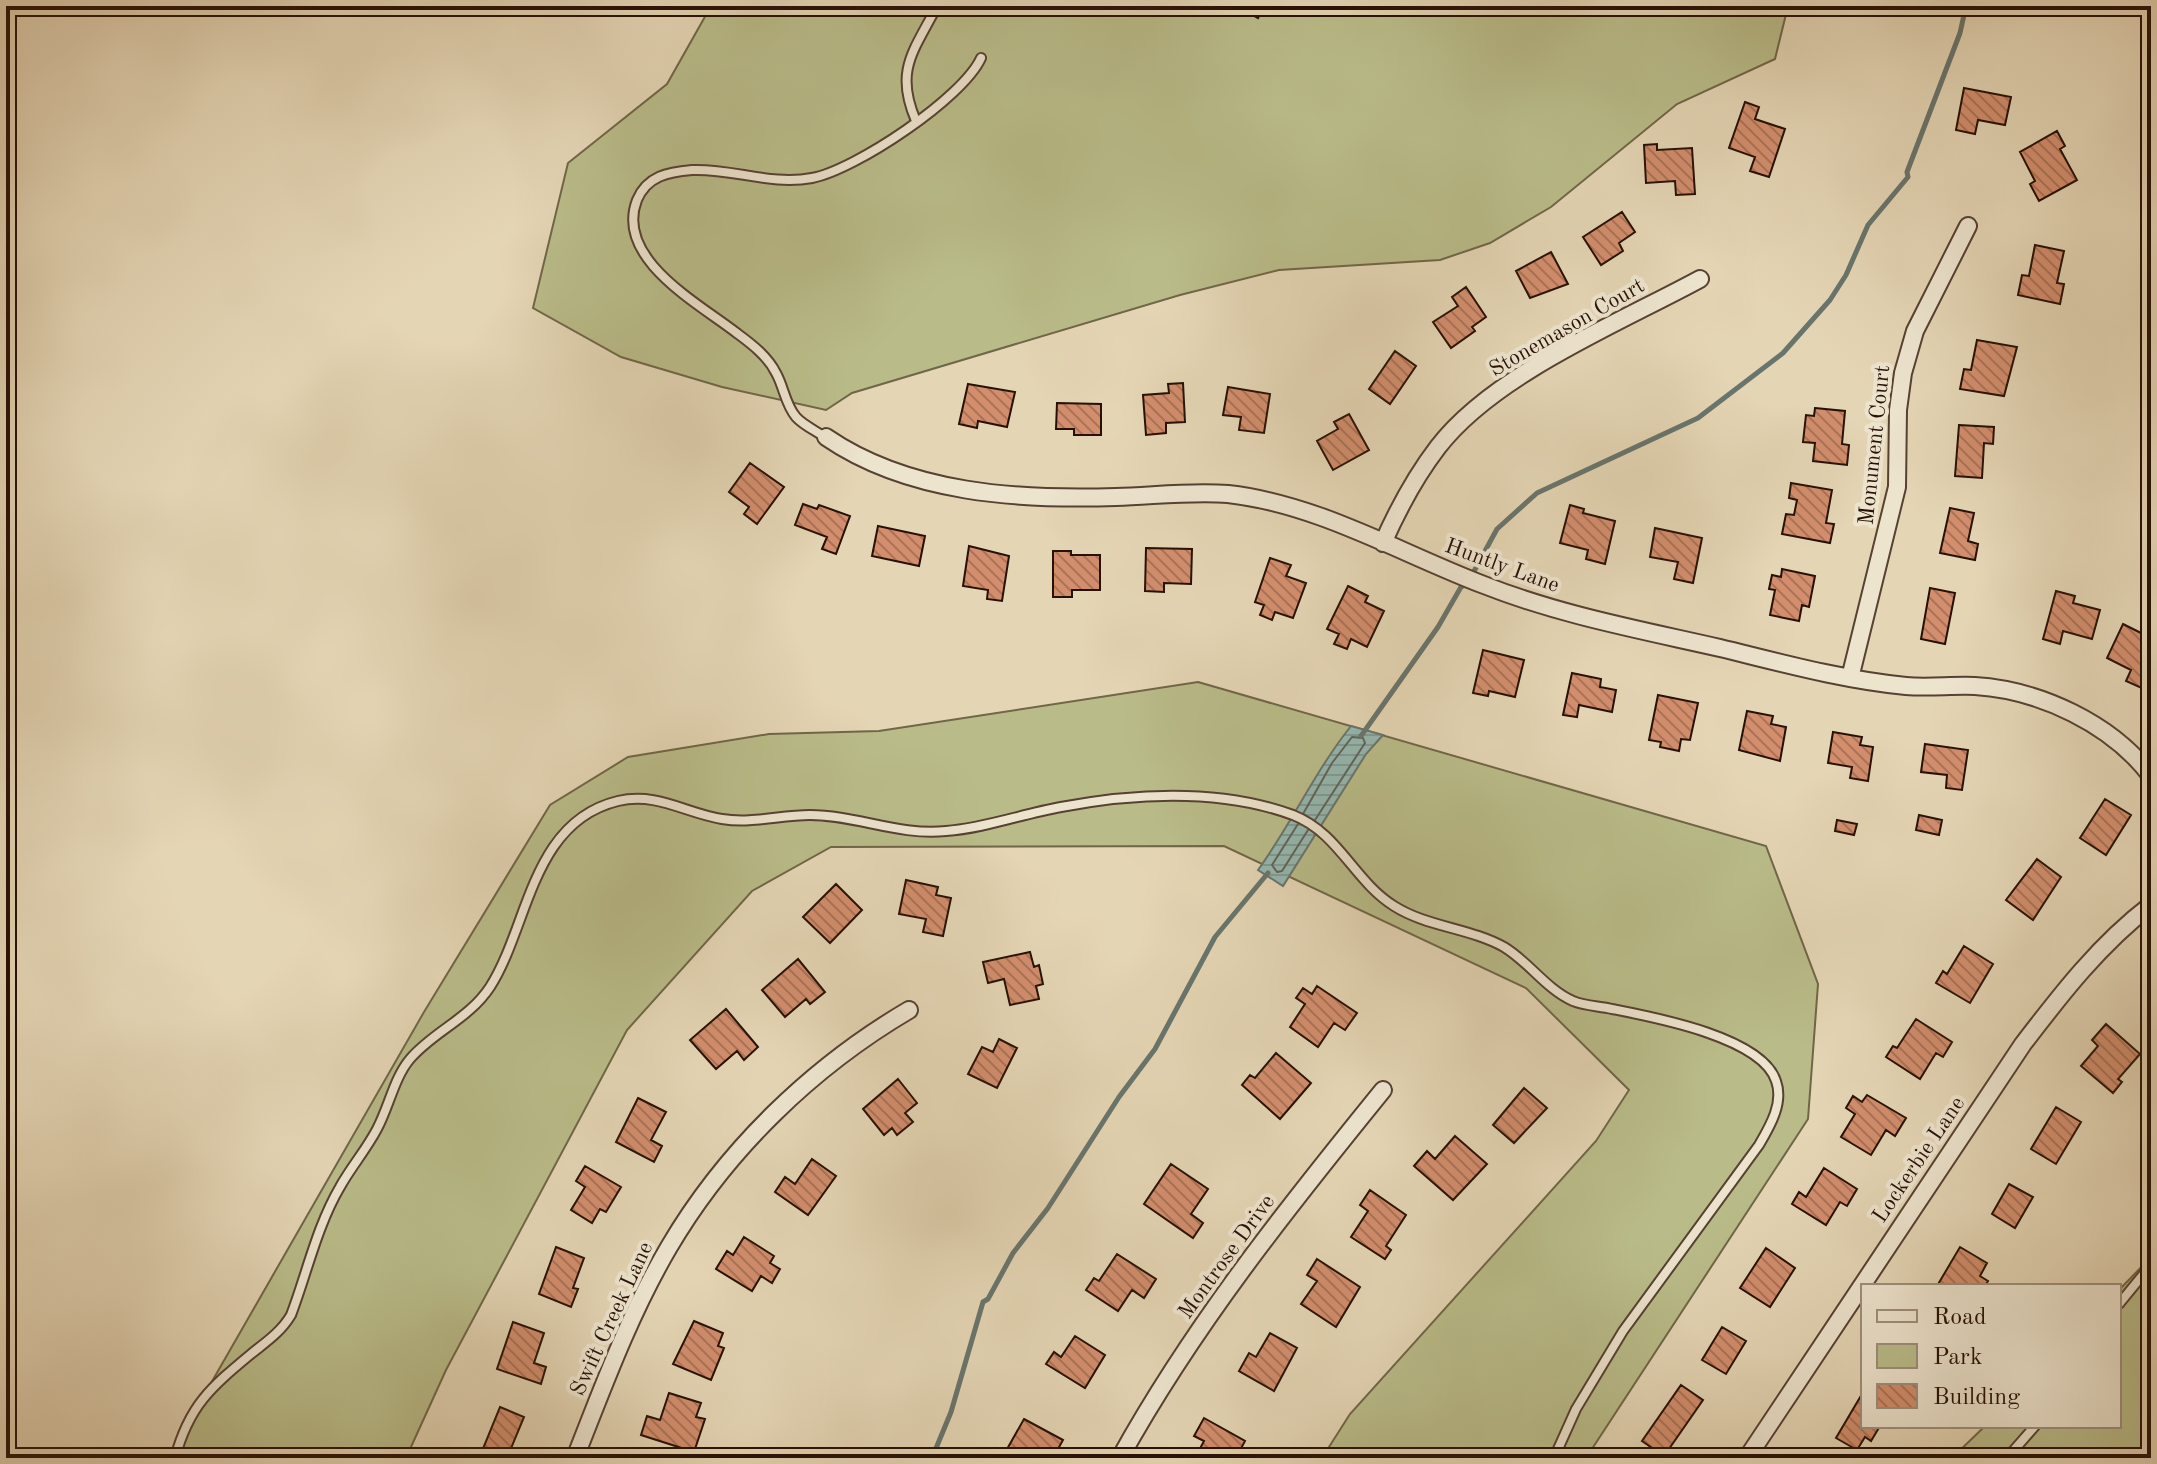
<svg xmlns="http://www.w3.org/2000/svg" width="2157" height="1464" viewBox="0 0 2157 1464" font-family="'Old Standard TT',serif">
<defs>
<pattern id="water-rules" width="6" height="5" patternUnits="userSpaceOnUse" patternTransform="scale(2)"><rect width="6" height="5" fill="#95b8b0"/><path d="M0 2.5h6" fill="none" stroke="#809d96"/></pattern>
<pattern id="building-back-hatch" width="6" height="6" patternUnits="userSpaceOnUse" patternTransform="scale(2)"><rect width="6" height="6" fill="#d28e6d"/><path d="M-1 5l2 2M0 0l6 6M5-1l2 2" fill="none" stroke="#aa7358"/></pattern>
</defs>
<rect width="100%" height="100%" fill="#e4d5b4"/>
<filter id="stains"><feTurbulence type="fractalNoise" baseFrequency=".0025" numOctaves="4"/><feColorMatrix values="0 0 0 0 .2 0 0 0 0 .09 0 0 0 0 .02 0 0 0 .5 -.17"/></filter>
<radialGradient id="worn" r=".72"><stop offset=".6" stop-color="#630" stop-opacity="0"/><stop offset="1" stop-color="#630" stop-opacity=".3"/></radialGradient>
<path fill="#b9bc89" stroke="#706648" stroke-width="2" d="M 711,6 L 1788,6 L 1775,59 L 1677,104 L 1551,207 L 1490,243 L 1440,260 L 1279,270 L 1180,295 L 852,393 L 826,410 L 722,387 L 621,357 L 533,308 L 568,163 L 667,84 Z
M 1198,682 L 1766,846 L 1818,984 L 1808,1119 L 1586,1458 L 1322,1458 L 1350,1414 L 1596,1141 L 1629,1090 L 1526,988 L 1224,846 L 831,847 L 752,891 L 627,1030 L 446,1370 L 406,1458 L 168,1458 L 424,1012 L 550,805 L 628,757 L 769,734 L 879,731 Z
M 2151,1257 L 2151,1458 L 1952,1458 L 1985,1426 L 2119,1426 L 2119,1290 Z"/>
<path fill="url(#water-rules)" stroke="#69756c" stroke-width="2" d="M 1351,726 L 1383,735 L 1366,754 L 1283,886 L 1258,870 C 1292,823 1315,771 1351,726 Z"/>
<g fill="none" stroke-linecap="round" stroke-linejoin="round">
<path stroke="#5e645b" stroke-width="2" d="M 1303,814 L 1332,763 L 1352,737 L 1363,738 L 1365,743 L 1315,820
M 1298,824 L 1272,865 L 1277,872 L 1282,871 L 1308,830"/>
<path stroke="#69756c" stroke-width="5" d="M 1472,575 L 1497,529 L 1537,493 L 1698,418 L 1783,353 L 1830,300 L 1846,275 L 1868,225 L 1908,177 L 1907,172 L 1960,33 L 1966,6
M 1361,736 L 1438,627 L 1461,587 L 1467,584
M 932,1458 L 951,1412 L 983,1302 L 988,1299 L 1013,1253 L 1048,1208 L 1119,1097 L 1155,1049 L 1215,937 L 1268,873"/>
</g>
<path fill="url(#building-back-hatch)" stroke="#271006" stroke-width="2" d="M 1237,6 L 1264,6 L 1258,18 Z
M 1964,88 L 2011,97 L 2005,125 L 1978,120 L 1975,134 L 1956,130 Z
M 1745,102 L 1759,107 L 1755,119 L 1785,129 L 1769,177 L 1750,171 L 1755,157 L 1729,148 Z
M 2057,131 L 2065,146 L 2060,149 L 2077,180 L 2039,201 L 2030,184 L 2035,181 L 2020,152 Z
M 1657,144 L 1657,150 L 1692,148 L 1695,194 L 1676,195 L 1675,181 L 1646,183 L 1644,145 Z
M 1622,212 L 1635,232 L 1619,243 L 1623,251 L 1601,265 L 1583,237 Z
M 2035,245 L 2064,251 L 2057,283 L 2064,284 L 2060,304 L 2018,295 L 2022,275 L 2029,276 Z
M 1551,252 L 1568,284 L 1530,298 L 1516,271 Z
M 1466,287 L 1486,317 L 1472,327 L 1475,331 L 1451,348 L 1433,322 L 1458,306 L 1452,297 Z
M 1977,340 L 2017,347 L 2004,396 L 1960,389 L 1964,369 L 1971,370 Z
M 1395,351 L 1416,366 L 1390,404 L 1369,389 Z
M 1183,383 L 1185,422 L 1166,423 L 1166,433 L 1146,435 L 1143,395 L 1169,393 L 1168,384 Z
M 968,384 L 1015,392 L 1007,427 L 978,421 L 977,428 L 959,424 Z
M 1228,387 L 1270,394 L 1264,433 L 1239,430 L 1241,417 L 1223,415 Z
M 1057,403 L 1101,404 L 1101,435 L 1074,435 L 1074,429 L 1056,429 Z
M 1815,408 L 1845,411 L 1842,444 L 1849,445 L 1847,465 L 1813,461 L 1815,443 L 1803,442 L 1806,415 L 1814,416 Z
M 1349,414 L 1369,450 L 1333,470 L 1317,441 L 1338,429 L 1334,422 Z
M 1959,425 L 1994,427 L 1993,444 L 1984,443 L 1982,478 L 1955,476 Z
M 750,463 L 784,487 L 757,524 L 744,514 L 749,507 L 729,492 Z
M 1791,483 L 1832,490 L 1826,523 L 1834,524 L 1830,543 L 1782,534 L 1786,514 L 1794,515 L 1797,500 L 1789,498 Z
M 803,504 L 817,509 L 819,505 L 850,516 L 836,554 L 822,549 L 827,537 L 795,525 Z
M 1570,505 L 1584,509 L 1583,513 L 1615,521 L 1605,564 L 1586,559 L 1588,550 L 1560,543 Z
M 1950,508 L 1974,513 L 1968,541 L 1978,544 L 1975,560 L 1940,553 Z
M 878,526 L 925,536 L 919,566 L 872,556 Z
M 1655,528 L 1702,538 L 1693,583 L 1674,579 L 1678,562 L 1650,557 Z
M 969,546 L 1009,556 L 1002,601 L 987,599 L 988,590 L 963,586 Z
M 1146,548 L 1192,549 L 1191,584 L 1164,583 L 1164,592 L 1145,591 Z
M 1053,551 L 1071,551 L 1071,555 L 1100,555 L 1100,590 L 1072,590 L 1072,597 L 1053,597 Z
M 1270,558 L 1291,565 L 1286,576 L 1306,583 L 1293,618 L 1275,612 L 1272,620 L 1260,615 L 1264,605 L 1255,602 Z
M 1782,569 L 1815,576 L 1809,607 L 1802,605 L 1799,621 L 1770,615 L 1775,590 L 1769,589 L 1772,575 L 1781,577 Z
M 1348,586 L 1368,596 L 1365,602 L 1384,611 L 1367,647 L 1351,639 L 1347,649 L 1334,644 L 1339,634 L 1327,629 Z
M 1930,588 L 1955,593 L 1945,644 L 1921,639 Z
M 2056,591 L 2075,596 L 2073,603 L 2100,610 L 2092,639 L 2063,631 L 2060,644 L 2043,639 Z
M 2123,624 L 2149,637 L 2151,632 L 2151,679 L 2146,690 L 2126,681 L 2131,670 L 2107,658 Z
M 1483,650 L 1524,660 L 1515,697 L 1489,691 L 1488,696 L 1473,693 Z
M 1572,673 L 1601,679 L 1600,687 L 1616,690 L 1612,712 L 1579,705 L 1577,717 L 1563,715 Z
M 1658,695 L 1698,703 L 1690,740 L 1681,739 L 1679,751 L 1660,747 L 1661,742 L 1649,740 Z
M 1747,711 L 1773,716 L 1771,724 L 1786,727 L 1780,761 L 1739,750 Z
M 1833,732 L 1862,737 L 1860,745 L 1873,747 L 1868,781 L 1850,778 L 1852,767 L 1828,763 Z
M 1925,744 L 1968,750 L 1962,790 L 1946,788 L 1947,775 L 1921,772 Z
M 2105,799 L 2131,815 L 2106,855 L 2080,838 Z
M 1919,815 L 1942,820 L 1939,835 L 1916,830 Z
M 1837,820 L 1857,824 L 1854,835 L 1835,831 Z
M 2037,859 L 2061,877 L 2033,920 L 2006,900 Z
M 906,880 L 938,887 L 936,895 L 951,898 L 943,936 L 923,932 L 926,919 L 899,914 Z
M 836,884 L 862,910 L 830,943 L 803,917 Z
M 1964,946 L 1993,964 L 1970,1003 L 1936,983 L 1943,971 L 1947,974 Z
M 1030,952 L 1034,967 L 1039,965 L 1043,984 L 1036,986 L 1039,999 L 1010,1005 L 1004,979 L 988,983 L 983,962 Z
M 798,959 L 825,992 L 810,1004 L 806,999 L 785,1017 L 762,990 Z
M 1317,986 L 1357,1013 L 1345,1030 L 1334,1023 L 1318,1047 L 1290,1027 L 1305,1004 L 1296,998 L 1303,988 L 1312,994 Z
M 726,1009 L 758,1047 L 744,1060 L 737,1051 L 716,1069 L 690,1040 Z
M 1916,1019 L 1952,1042 L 1943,1057 L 1936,1053 L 1920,1079 L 1886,1057 L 1893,1046 L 1897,1048 Z
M 2106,1024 L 2140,1054 L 2118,1079 L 2122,1082 L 2113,1093 L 2081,1066 L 2098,1046 L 2092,1040 Z
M 999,1039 L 1017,1048 L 997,1088 L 968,1074 L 982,1047 L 993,1052 Z
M 1276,1053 L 1311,1083 L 1280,1119 L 1242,1085 L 1250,1075 L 1255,1078 Z
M 898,1079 L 917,1103 L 905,1113 L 913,1122 L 897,1135 L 892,1128 L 884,1135 L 863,1109 Z
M 1524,1088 L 1547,1108 L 1514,1143 L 1493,1125 Z
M 1867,1095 L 1906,1118 L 1895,1136 L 1886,1130 L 1871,1155 L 1841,1137 L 1855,1114 L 1846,1108 L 1853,1096 L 1862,1102 Z
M 638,1098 L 666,1112 L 651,1140 L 662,1146 L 654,1162 L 616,1142 Z
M 2056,1107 L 2081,1122 L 2056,1164 L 2031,1149 Z
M 1455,1136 L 1487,1164 L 1453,1200 L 1414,1166 L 1427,1151 L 1435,1159 Z
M 812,1159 L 836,1176 L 808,1215 L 775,1192 L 785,1177 L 795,1184 Z
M 1171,1164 L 1208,1189 L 1191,1214 L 1203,1223 L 1193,1238 L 1144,1204 Z
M 585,1166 L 621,1187 L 606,1212 L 600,1209 L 592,1223 L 571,1210 L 585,1187 L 576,1181 Z
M 1824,1168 L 1857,1189 L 1847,1206 L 1840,1202 L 1826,1225 L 1792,1204 L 1799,1192 L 1806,1197 Z
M 2009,1184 L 2033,1197 L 2015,1228 L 1992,1214 Z
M 1370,1190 L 1406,1215 L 1386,1246 L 1391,1250 L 1385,1259 L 1351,1237 L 1368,1211 L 1360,1205 Z
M 744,1237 L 774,1256 L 770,1263 L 780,1269 L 772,1283 L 761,1276 L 752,1291 L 716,1269 L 727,1251 L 733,1255 Z
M 556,1247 L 584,1258 L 573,1288 L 578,1289 L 571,1307 L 539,1294 Z
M 1960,1247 L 1987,1263 L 1980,1276 L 1988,1281 L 1985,1286 L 1937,1286 Z
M 1766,1248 L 1795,1268 L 1770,1307 L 1740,1288 Z
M 1117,1254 L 1156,1279 L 1144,1298 L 1132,1290 L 1118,1311 L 1086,1290 L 1094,1278 L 1099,1281 Z
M 1317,1259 L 1360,1287 L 1336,1327 L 1301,1304 L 1317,1281 L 1307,1275 Z
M 694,1321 L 723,1333 L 718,1346 L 724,1348 L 711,1380 L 673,1364 Z
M 513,1322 L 544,1333 L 534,1363 L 546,1367 L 541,1384 L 497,1369 Z
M 1722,1327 L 1746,1341 L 1726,1374 L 1702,1360 Z
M 1270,1333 L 1297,1348 L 1274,1391 L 1239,1371 L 1249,1353 L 1256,1357 Z
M 1075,1336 L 1105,1355 L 1085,1388 L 1046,1364 L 1054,1352 L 1061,1357 Z
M 1681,1385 L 1703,1400 L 1664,1456 L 1642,1441 Z
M 669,1393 L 701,1403 L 696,1417 L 705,1419 L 694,1452 L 641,1435 L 647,1416 L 660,1420 Z
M 1862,1394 L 1863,1426 L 1880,1426 L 1871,1441 L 1865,1437 L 1857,1450 L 1836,1438 Z
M 500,1407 L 524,1417 L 507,1458 L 482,1451 Z
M 1204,1418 L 1245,1441 L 1236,1458 L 1195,1458 L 1204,1441 L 1194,1436 Z
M 1024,1419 L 1063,1440 L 1053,1458 L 1038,1454 L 1036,1458 L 1002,1458 Z"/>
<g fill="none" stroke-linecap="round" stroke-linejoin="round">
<defs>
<path id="service" d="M 916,121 C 894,70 914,51 937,6
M 825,437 C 816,431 803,425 796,417 C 785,404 784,387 776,373 C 768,357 753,345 738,334 C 700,304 614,259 637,200 C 647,176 668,172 692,170 C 732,168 771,186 812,178 C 855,170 963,98 981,58
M 2119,1304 L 2151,1265
M 175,1458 C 189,1406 210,1388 251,1354 C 266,1342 281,1332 291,1315 C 307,1273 317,1226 340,1187 C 351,1167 366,1150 377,1129 C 389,1107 394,1078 410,1059 C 434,1031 469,1019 490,987 C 529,926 531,822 618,801 C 657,792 685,813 722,819 C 752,824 780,815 810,815 C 856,815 899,836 946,831 C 985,828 1022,814 1061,807 C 1136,793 1219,788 1293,815 C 1339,833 1354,881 1394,906 C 1427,927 1470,928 1504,947 C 1529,962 1546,989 1573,1001 C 1585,1006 1599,1006 1612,1009 C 1653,1017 1762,1037 1776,1081 C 1784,1103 1770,1126 1759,1145 L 1623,1331 L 1576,1409 L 1554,1458
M 2007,1458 L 2035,1426"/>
<path id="minor" d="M 826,437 C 909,494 1019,500 1116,497 C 1153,496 1190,491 1228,494 C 1318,504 1400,553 1484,585 C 1560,615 1641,630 1720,648 C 1782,663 1843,680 1906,686 C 1929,688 1952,685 1975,686 C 2040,690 2112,724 2151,776
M 1383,543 C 1398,509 1415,477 1438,447 C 1494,374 1619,323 1700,279
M 1850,678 L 1897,487 L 1898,410 L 1903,373 L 1915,331 L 1968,226
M 575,1458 C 603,1387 630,1313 669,1247 C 726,1150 812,1067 909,1010
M 1120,1458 C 1193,1326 1288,1207 1383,1090
M 1747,1458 L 2023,1044 C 2062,993 2100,944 2151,905"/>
</defs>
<use href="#service" stroke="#564132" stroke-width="12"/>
<use href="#minor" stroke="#564132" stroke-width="20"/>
<use href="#service" stroke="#ede4ce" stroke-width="8"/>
<use href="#minor" stroke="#ede4ce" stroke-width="16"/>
</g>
<g text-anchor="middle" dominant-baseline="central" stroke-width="8" stroke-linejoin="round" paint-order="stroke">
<g font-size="22" fill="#271006" stroke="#ede4ce">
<text transform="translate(1567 328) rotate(-30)">Stonemason Court</text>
<text transform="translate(1875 445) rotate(-84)">Monument Court</text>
<text transform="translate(1502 566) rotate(20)">Huntly Lane</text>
<text transform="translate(1919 1160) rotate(-56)">Lockerbie Lane</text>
<text transform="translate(1227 1257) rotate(-54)">Montrose Drive</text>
<text transform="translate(612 1319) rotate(-65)">Swift Creek Lane</text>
</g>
</g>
<rect width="2157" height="1464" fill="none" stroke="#e4d5b4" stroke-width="32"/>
<rect x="8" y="8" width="2141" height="1448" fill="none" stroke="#271006" stroke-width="4"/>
<rect x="16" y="16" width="2125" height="1432" fill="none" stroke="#271006" stroke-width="2"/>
<rect x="1861" y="1284" width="260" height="144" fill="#ede4ce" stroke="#9e8f7e" stroke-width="2"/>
<rect x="1877" y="1310" width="40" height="12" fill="#ede4ce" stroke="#9e8f7e" stroke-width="2"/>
<text x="1933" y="1324" font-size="24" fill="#271006">Road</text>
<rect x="1877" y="1344" width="40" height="24" fill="#b9bc89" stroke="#9e8f7e" stroke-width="2"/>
<text x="1933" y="1364" font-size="24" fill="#271006">Park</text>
<rect x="1877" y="1384" width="40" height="24" fill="url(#building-back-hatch)" stroke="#9e8f7e" stroke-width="2"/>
<text x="1933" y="1404" font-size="24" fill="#271006">Building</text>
<rect width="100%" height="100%" filter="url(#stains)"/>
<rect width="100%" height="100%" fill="url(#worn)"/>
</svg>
